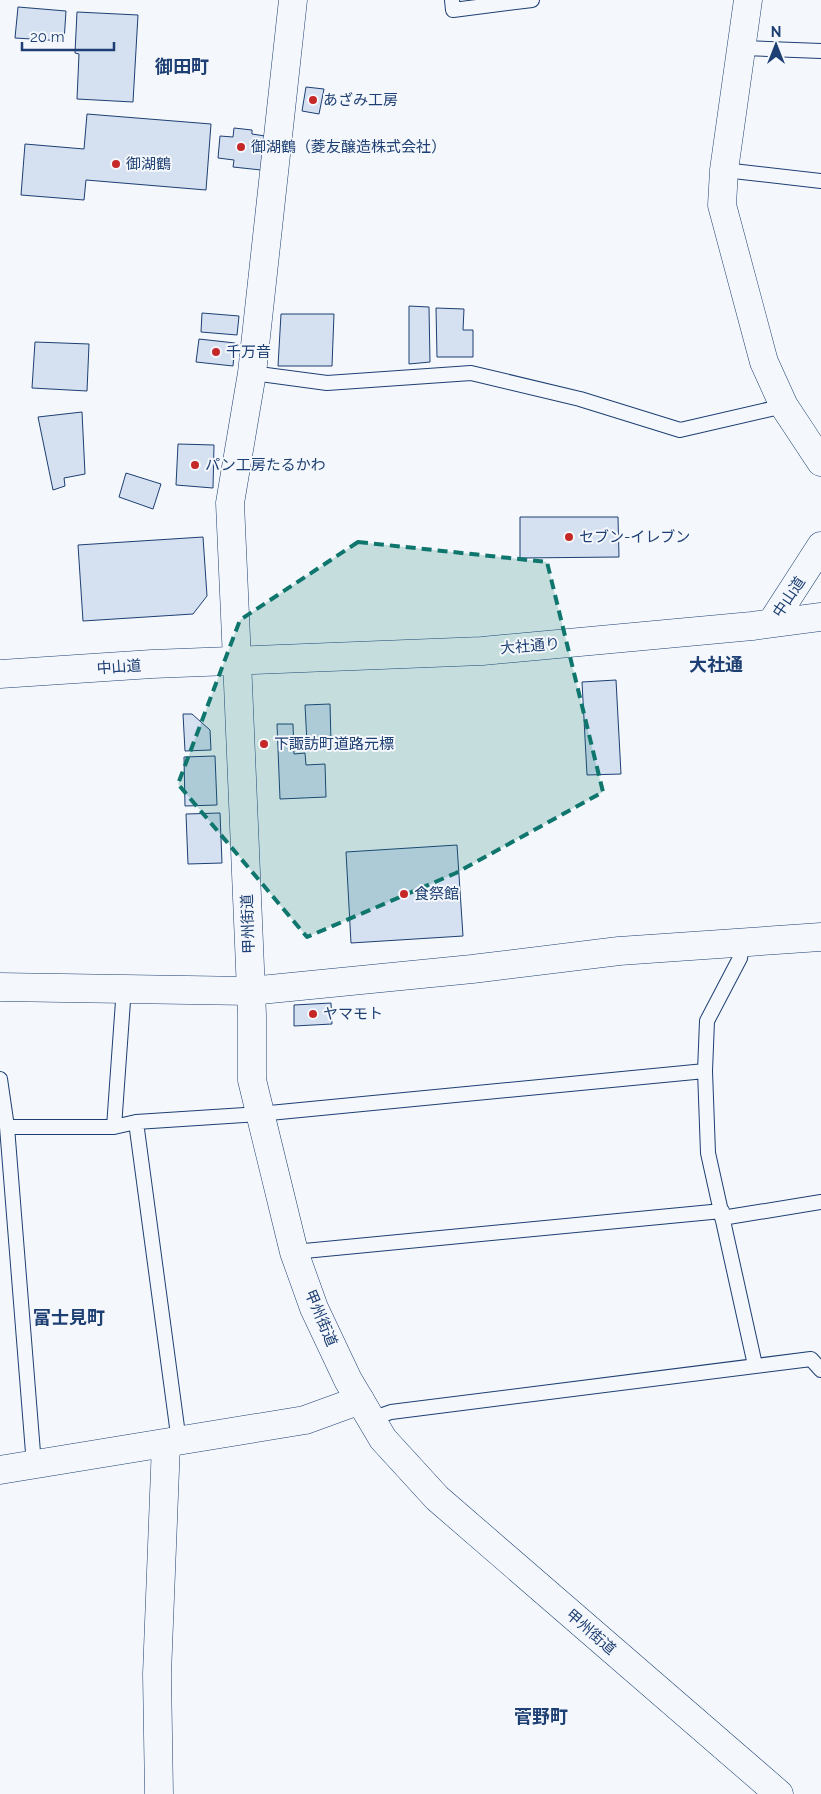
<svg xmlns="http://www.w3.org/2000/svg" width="821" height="1794" viewBox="0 0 821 1794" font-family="Raleway,'Noto Sans JP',sans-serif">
<rect width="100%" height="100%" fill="#f4f7fb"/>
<path fill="#d5e0f0" stroke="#1d3f73" d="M 18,7 L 66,11 L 64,41 L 15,38 Z
M 77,12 L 138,15 L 133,102 L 77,99 L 79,54 L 75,53 Z
M 306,87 L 324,89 L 319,114 L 302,111 Z
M 87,114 L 211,124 L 206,190 L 86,180 L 84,200 L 21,195 L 25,144 L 84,149 Z
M 234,128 L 252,130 L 252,134 L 265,136 L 261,170 L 233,167 L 234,160 L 218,158 L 220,136 L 233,137 Z
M 409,306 L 429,307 L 430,362 L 409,364 Z
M 436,308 L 464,309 L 463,330 L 473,330 L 473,357 L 437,357 Z
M 202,313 L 239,316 L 237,335 L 201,332 Z
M 281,314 L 334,314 L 332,366 L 278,366 Z
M 199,339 L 235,343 L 233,366 L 196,362 Z
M 35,342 L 89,344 L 87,391 L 32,388 Z
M 82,412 L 85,474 L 64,478 L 65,486 L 53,490 L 38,417 Z
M 178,444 L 214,445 L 213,488 L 176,485 Z
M 126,473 L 161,484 L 153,509 L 119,497 Z
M 520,517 L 618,517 L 619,557 L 520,558 Z
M 203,537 L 207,596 L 193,614 L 83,621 L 78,545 Z
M 616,680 L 621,774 L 587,775 L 582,682 Z
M 330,704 L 331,742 L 307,743 L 305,705 Z
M 183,714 L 192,714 L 210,730 L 211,750 L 185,751 Z
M 277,724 L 293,724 L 294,754 L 305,753 L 306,765 L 325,764 L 326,797 L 280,799 Z
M 215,756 L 217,805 L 185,806 L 184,757 Z
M 220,813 L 222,863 L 188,864 L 186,814 Z
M 457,845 L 463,936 L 351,943 L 346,852 Z
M 331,1003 L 332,1024 L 294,1026 L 294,1005 Z"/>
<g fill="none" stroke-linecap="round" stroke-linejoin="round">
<defs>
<path id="service" d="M 452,0 L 453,10 L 532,0
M 742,48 L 821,51
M 724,170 L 821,181
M 252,373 L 327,383 L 471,373 L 580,399 L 680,430 L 784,406
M 743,941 L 740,958 L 707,1021 L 705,1071 L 708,1153 L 755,1365
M 0,1079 L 7,1127 L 34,1465
M 136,1122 L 179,1442
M 7,1127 L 114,1127 L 136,1122 L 259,1114 L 705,1071
M 114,1127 L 124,987
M 722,1218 L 821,1202
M 294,1252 L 722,1211
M 371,1419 L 391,1412 L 811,1359 L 821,1370"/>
<path id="minor" d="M 748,0 L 724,170 L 722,205 L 764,362 L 784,406 L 821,462
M 772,622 L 821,546
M 0,987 L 250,991 L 472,969 L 619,951 L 821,937
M 0,1470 L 305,1420 L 360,1400
M 159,1794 L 157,1674 L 166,1444"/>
<path id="tertiary" d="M 237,660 L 230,503 L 252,373 L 293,0"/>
<path id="trunk" d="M 237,660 L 252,1015 L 252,1080 L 294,1252 L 314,1308 L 348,1380 L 383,1439 L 437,1498 L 779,1794
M 0,674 L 152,664 L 482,651 L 752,626 L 821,617"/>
</defs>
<use href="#service" stroke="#1d3f73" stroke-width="16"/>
<use href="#minor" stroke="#1d3f73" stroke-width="29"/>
<use href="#tertiary" stroke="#1d3f73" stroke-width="29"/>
<use href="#trunk" stroke="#1d3f73" stroke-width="29"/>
<use href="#service" stroke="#f4f7fb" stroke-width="14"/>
<use href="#minor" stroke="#f4f7fb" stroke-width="28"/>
<use href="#tertiary" stroke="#f4f7fb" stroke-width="28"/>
<use href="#trunk" stroke="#f4f7fb" stroke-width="28"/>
</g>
<path fill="#0f766e" fill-opacity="0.2" stroke="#0f766e" stroke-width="4" stroke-dasharray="10 6" stroke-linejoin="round" d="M 358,542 L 547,562 L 603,792 L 456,873 L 307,937 L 178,784 L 240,620 Z"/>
<g fill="#c62828" stroke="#f4f7fb" stroke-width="2">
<circle cx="313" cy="100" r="5"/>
<circle cx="241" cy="147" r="5"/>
<circle cx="116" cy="164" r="5"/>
<circle cx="216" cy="352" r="5"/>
<circle cx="195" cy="465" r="5"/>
<circle cx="569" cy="537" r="5"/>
<circle cx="264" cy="744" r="5"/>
<circle cx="404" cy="894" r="5"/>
<circle cx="313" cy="1014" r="5"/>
</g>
<g text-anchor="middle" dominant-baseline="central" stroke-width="4" stroke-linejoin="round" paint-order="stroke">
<g font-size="15" fill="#1d3f73" stroke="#f4f7fb" text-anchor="start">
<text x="323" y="100">あざみ工房</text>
<text x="251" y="147">御湖鶴（菱友醸造株式会社）</text>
<text x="126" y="164">御湖鶴</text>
<text x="226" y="352">千万音</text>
<text x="205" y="465">パン工房たるかわ</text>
<text x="579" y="537">セブン-イレブン</text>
<text x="274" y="744">下諏訪町道路元標</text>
<text x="414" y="894">食祭館</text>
<text x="323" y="1014">ヤマモト</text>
</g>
<g font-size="15" fill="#1d3f73" stroke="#f4f7fb">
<text transform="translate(789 597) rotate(-56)">中山道</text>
<text transform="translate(530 646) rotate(-5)">大社通り</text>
<text transform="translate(119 667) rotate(-4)">中山道</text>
<text transform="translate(248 924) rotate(-92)">甲州街道</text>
<text transform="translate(321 1318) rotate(67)">甲州街道</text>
<text transform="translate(591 1632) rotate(41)">甲州街道</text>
</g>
<g font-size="18" font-weight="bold" fill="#1d3f73" stroke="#f4f7fb">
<text x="182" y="66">御田町</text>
<text x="716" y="664">大社通</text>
<text x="69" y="1317">富士見町</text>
<text x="541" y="1716">菅野町</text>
</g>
</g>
<g transform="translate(776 45)" stroke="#f4f7fb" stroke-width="4" paint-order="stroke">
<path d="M0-4L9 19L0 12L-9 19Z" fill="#1d3f73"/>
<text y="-8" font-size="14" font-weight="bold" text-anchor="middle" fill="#1d3f73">N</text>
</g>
<path d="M22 42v8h92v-8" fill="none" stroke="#1d3f73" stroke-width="2.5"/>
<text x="30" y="42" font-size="15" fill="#1d3f73" stroke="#f4f7fb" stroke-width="4" paint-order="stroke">20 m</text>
</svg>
